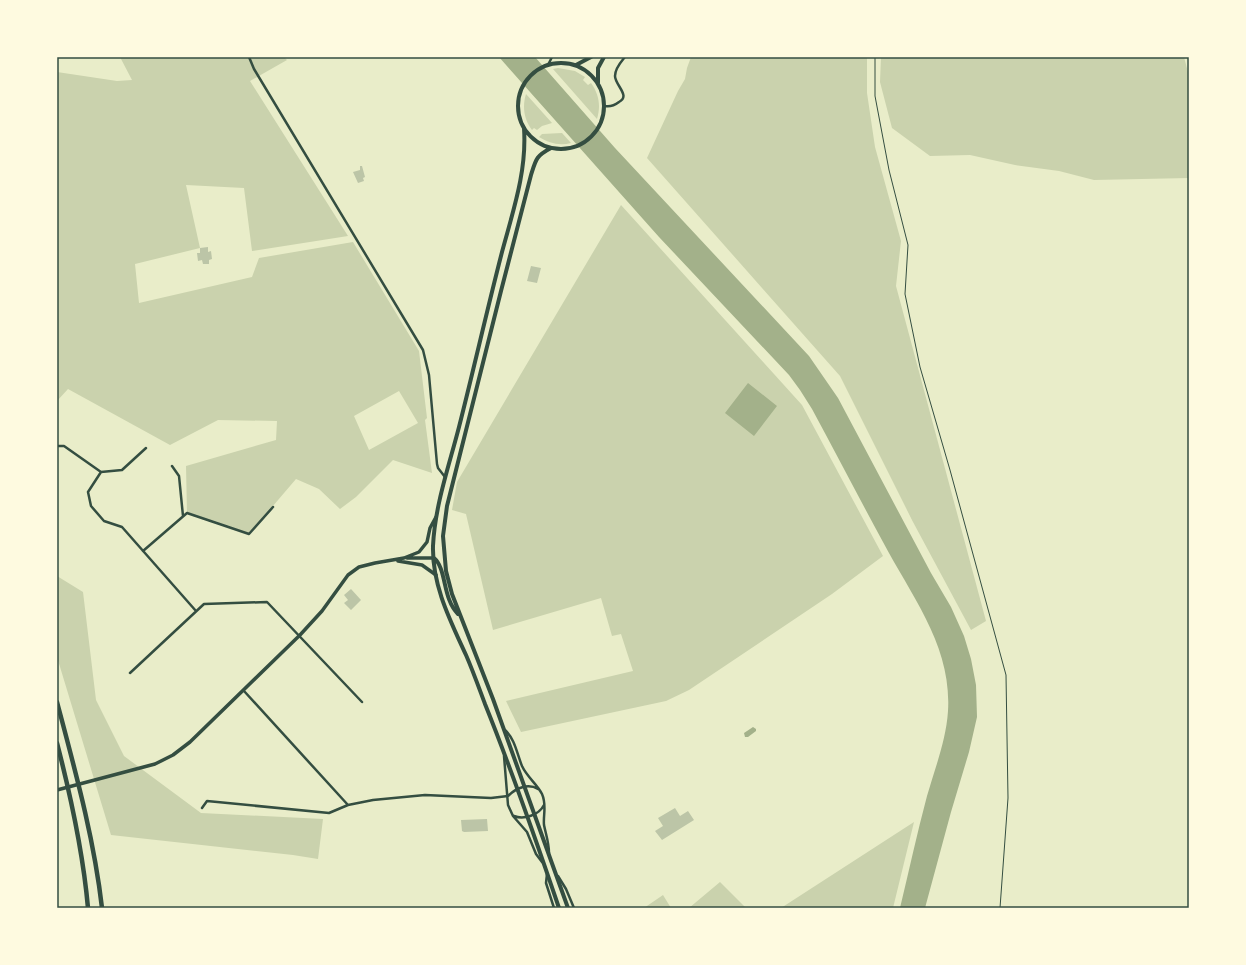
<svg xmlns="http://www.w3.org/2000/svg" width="1246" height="965" viewBox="0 0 1246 965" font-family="'IBM Plex Serif',serif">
<rect width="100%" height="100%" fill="#e9edc9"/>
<path fill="#cad2ad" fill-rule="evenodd" d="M 120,57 L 284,57 L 287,60 L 250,81 L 348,236 L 252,251 L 244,188 L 186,185 L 200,248 L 135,264 L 139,303 L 252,277 L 259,258 L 353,242 L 419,351 L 427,418 L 425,420 L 432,473 L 393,460 L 356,497 L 340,509 L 319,489 L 296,479 L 249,534 L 187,513 L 186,466 L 276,440 L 277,421 L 218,420 L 170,445 L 68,389 L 57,401 L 57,72 L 117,81 L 132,80 ZM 399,391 L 418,423 L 369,450 L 354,416 Z
M 691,57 L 867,57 L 867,93 L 875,147 L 901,241 L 896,286 L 986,621 L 971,630 L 913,522 L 840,376 L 647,158 L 678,91 L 685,79 L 687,68 Z
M 881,57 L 1184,57 L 1189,76 L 1189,178 L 1094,180 L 1059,171 L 1015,165 L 970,155 L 930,156 L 892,128 L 880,82 Z
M 558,68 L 575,71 L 585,77 L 583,80 L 588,85 L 591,83 C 599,94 601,106 597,119 L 553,69 Z
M 526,94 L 552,123 L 542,126 L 537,130 L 534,128 L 532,130 C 524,119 522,107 526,94 Z
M 562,133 L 571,143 C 559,146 549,143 539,137 L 542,134 Z
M 621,205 L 802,405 L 883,556 L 832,594 L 689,690 L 666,701 L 521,732 L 506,701 L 633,671 L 621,634 L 612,636 L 601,598 L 493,630 L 466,514 L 452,510 L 457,482 Z
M 57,576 L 83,592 L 96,700 L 124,756 L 201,813 L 323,819 L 318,859 L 293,855 L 111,835 L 57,657 Z
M 914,822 L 893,908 L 781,908 Z
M 720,882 L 746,908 L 689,908 Z
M 663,895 L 671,908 L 644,908 Z"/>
<path fill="#a3b18a" d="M 499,57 L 535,57 L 615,148 L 809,356 L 838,398 L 931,573 L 951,607 L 964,636 L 971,659 L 976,685 L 977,717 L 969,752 L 951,812 L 925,908 L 900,908 C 909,871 917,833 927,796 C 935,768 946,741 948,711 C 952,646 912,597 883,542 C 859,498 836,453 812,409 L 800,390 L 789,375 L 659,237 Z
M 748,383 L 777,406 L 754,436 L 725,413 Z
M 753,727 L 756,729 L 756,731 L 748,737 L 745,737 L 744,733 Z"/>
<path fill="#bcc5a7" d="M 360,166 L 362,166 L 365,177 L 363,178 L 364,181 L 358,183 L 353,172 L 360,170 Z
M 208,247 L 208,252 L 211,251 L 212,259 L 209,260 L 209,264 L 203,264 L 202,260 L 198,261 L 197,253 L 200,253 L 200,248 Z
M 531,266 L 541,268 L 537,283 L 527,281 Z
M 351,589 L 361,600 L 351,610 L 344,603 L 348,600 L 344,595 Z
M 675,808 L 680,816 L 688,811 L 694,820 L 662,840 L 655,831 L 663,826 L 658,818 Z
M 487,819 L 488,831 L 464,832 L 462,831 L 461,820 Z"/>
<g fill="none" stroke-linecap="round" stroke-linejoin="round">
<path stroke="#344e41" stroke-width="1" d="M 875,57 L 875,96 L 889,170 L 908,245 L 905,294 L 920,367 L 950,470 L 1006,675 L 1008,798 L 1000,908"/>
<path stroke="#344e41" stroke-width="2.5" d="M 249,57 L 254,69 L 423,350 L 429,375 L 437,464 L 438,468 L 445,477
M 548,65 L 552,57
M 605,106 C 610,107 615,105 619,102 C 631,96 615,85 615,76 C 615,68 621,62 625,57
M 57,446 L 64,446 L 101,472 L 122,470 L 146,448
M 172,466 L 179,476 L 183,516
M 101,472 L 88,492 L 91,506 L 104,521 L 122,527 L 196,611
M 143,551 L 187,513 L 249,534 L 273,507
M 130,673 L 204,604 L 267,602 L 362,702
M 244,691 L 348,805
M 505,730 C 515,739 517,754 522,766 C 527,777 537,784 542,794 C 547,805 543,815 544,825 C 546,835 549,843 549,853
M 504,756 L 508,805 L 513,816 L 527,832 L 536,854 L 542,862
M 508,796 C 516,788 528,783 538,789
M 202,808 L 207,801 L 329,813 L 348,805 L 373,800 L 425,795 L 491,798 L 508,796
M 514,816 C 524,820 539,815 544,805
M 547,874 L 546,883 L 554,908
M 558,876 L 566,889 L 574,908"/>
<path stroke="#344e41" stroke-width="3.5" d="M 407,558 L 434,558
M 398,561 L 422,565 L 436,575
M 57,790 L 155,764 L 173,755 L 190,742 L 300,635 L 322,611 L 348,575 L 359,567 L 375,563 L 404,558 L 419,552 L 427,542 L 430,528 L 436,517"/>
<path stroke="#344e41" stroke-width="4" d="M518 106a43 43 0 1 1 86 0a43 43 0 1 1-86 0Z
M 576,65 L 591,57
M 598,83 L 598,68 L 604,57
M 524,128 C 527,171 513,211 502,252 C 487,310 474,368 459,427 C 449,466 435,505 433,546 C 432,585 450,620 466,655 C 473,671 479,688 485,704 C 512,771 536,840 559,908
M 551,148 C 536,156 536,159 531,175 L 501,291 L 447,506 L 443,536 L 446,571 L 452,594 L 493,699 L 568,908
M 434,558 C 447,569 442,598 458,614"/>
<path stroke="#344e41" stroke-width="4.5" d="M 57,702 C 75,770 94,838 102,908
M 57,743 C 71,797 83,852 88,908"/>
</g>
<rect width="1246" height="965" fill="none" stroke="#fefae0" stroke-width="116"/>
<rect x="58" y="58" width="1130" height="849" fill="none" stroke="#344e41" stroke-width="1.5"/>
</svg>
